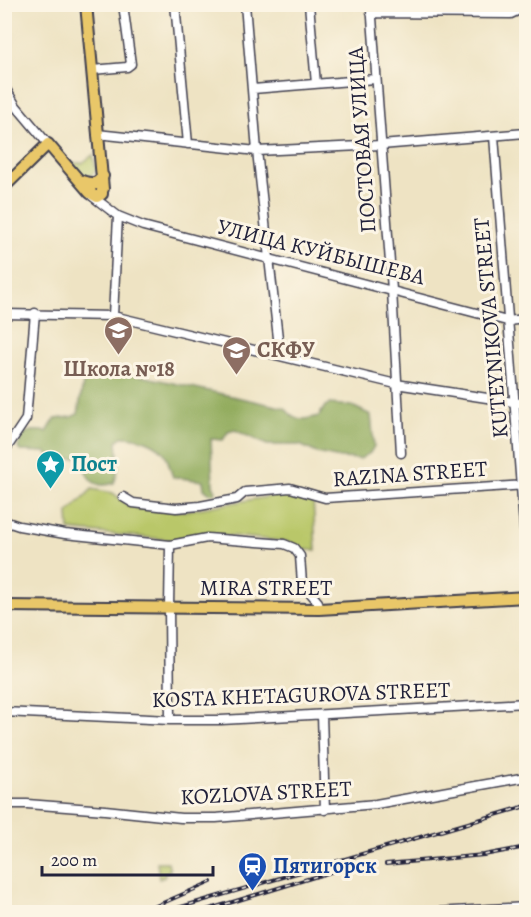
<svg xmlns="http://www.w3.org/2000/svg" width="531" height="917" viewBox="0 0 531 917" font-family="Alegreya,serif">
<rect width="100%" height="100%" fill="#fcf5e5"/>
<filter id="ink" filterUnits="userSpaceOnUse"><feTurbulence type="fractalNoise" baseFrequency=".0167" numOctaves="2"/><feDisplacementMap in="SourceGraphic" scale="12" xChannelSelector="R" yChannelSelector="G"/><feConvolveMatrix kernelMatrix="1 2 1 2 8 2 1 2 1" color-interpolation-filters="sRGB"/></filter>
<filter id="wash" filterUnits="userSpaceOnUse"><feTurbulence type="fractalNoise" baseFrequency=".008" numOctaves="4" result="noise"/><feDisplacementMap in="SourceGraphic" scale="24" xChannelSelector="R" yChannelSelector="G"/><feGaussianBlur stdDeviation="1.35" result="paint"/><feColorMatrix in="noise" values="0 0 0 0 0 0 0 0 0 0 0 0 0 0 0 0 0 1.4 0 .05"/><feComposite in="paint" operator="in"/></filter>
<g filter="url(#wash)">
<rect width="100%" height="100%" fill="#eee3c3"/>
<path fill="#b9c769" stroke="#6e7452" stroke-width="1.5" d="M 93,155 L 96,170 L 91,176 L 82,176 L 70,163 L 82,163 Z
M 92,489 L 113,493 L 128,505 L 139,509 L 184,511 L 291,493 L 313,499 L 316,550 L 303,550 L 290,542 L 233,536 L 199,535 L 172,540 L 69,530 L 68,513 Z
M 157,862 L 168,862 L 170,871 L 164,873 L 165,877 L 159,879 Z"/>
<path fill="#92ac5d" stroke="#5a674c" stroke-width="1.5" d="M 89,372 L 110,376 L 137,375 L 285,408 C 295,422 304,420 319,416 L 325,406 L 329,404 L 352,406 L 371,415 L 374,446 L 370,453 L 360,459 L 340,458 L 317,453 L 300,445 L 267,445 L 235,430 L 228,432 L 223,440 L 211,439 L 213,485 L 216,491 L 214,494 L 209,493 L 204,489 L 203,481 L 173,477 C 170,470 169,464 167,458 C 161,443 136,436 121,437 L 117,441 C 118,456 120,469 114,483 C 94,490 85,478 83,459 L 73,458 L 62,461 L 55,459 L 45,452 L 20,451 L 18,448 C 21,430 31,429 47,432 L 55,419 L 71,417 L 78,414 L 84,377 Z"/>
</g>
<g filter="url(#ink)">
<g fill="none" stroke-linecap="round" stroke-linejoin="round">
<defs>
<path id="minor" d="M 175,4 L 188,144
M 245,4 L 257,151 L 280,356
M 309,4 L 316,84
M 371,4 L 392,290 L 401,453
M 371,13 L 511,14 L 526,7
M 92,70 L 127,67 L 131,64 L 123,4
M 4,86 L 16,106
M 253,89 L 375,79
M 4,101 L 16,106 L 48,144
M 97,134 L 257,151 L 381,145 L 526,133
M 494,136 L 526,552
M 92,196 L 118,216 L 143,226 L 507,321 L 526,319
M 4,314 L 113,316 L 396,384 L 526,404
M 113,316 L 118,216
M 4,452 L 26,419 L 35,313
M 123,497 L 133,503 L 176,508 L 200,506 L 237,499 L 245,492 L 290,488 L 325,498 L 526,485
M 4,521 L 19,526 L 65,534 L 170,545 L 207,538 L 284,544 L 294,548 L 300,556 L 302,583 L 318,602 L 319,609
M 4,712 L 170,720 L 221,720 L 526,703
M 322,715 L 325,810
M 170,720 L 169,607 L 170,545
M 4,804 L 27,804 L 105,810 L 181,818 L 216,818 L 376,804 L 526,777
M 436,912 L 526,907"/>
<path id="major" d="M 86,4 L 103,189
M 80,180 C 87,184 96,182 102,186 L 102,194 L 97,197 L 90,193 C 88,184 99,183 103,176
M 4,187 L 48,144 L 90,193
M 4,606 L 319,609 L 526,597"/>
</defs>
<use href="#minor" stroke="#413f4f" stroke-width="11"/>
<use href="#major" stroke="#413f4f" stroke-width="14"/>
<use href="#minor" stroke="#fff" stroke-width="8"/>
<use href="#major" stroke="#e9c769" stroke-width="10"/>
<defs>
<path id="rail" d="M 386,864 L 484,855 L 526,847
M 142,912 L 211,882
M 164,912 L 526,806
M 200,912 L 340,869"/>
</defs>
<use href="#rail" stroke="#22223b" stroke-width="4"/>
<use href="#rail" stroke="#fcf5e5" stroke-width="1.5" stroke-dasharray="4.5" stroke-linecap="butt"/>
</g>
</g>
<defs>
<symbol id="school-pin" viewBox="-11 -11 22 30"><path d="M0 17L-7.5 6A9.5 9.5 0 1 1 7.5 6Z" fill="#8d6e63" stroke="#fcf5e5"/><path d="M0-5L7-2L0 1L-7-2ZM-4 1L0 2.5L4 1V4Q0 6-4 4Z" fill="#fff"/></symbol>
<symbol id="university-pin" viewBox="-11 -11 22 30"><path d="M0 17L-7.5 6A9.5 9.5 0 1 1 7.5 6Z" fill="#8d6e63" stroke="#fcf5e5"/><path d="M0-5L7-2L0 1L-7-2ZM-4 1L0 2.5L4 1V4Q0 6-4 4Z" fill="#fff"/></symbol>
<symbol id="sight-pin" viewBox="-11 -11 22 30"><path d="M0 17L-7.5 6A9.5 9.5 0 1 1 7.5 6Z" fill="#0f9aa8" stroke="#fcf5e5"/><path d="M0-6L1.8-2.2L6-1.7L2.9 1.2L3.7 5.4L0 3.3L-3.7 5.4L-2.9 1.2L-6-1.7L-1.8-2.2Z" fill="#fff"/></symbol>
<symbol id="station-pin" viewBox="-11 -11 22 30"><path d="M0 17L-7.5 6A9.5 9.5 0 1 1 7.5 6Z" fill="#1a4fb4" stroke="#fcf5e5"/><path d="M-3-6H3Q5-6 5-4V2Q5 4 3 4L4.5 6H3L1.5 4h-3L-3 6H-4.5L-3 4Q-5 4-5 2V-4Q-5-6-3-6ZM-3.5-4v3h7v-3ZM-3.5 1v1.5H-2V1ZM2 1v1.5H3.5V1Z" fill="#fff"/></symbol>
</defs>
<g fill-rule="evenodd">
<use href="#school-pin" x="102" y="314" width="33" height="45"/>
<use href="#university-pin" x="220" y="334" width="33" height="45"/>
<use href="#sight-pin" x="34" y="448" width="33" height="45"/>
<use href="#station-pin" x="236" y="850" width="33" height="45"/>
</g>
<g text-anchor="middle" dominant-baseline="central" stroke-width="6" stroke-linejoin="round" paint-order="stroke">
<g font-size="22" fill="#22223b" stroke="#fcf5e5">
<text transform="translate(362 140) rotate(-94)">ПОСТОВАЯ УЛИЦА</text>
<text transform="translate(321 252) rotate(14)">УЛИЦА КУЙБЫШЕВА</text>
<text transform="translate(491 328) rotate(-95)">KUTEYNIKOVA STREET</text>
<text transform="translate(410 474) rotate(-4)">RAZINA STREET</text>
<text x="266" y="588">MIRA STREET</text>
<text transform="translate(301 695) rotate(-2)">KOSTA KHETAGUROVA STREET</text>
<text transform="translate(266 793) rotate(-3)">KOZLOVA STREET</text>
</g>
<g font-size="22" font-weight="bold" fill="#785e54" stroke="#fcf5e5" text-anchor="start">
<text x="257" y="350">СКФУ</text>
<text x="119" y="369" text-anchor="middle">Школа №18</text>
</g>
<g font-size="22" font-weight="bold" fill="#0d838f" stroke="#fcf5e5" text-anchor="start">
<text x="71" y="464">Пост</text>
</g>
<g font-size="22" font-weight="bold" fill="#164399" stroke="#fcf5e5" text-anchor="start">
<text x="273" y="866">Пятигорск</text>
</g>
</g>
<rect width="531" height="917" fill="none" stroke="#fcf5e5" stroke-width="24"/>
<path d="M42 866v9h171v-9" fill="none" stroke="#22223b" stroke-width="3"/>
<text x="51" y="866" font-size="18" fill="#22223b" stroke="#fcf5e5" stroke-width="4.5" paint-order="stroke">200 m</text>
</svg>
